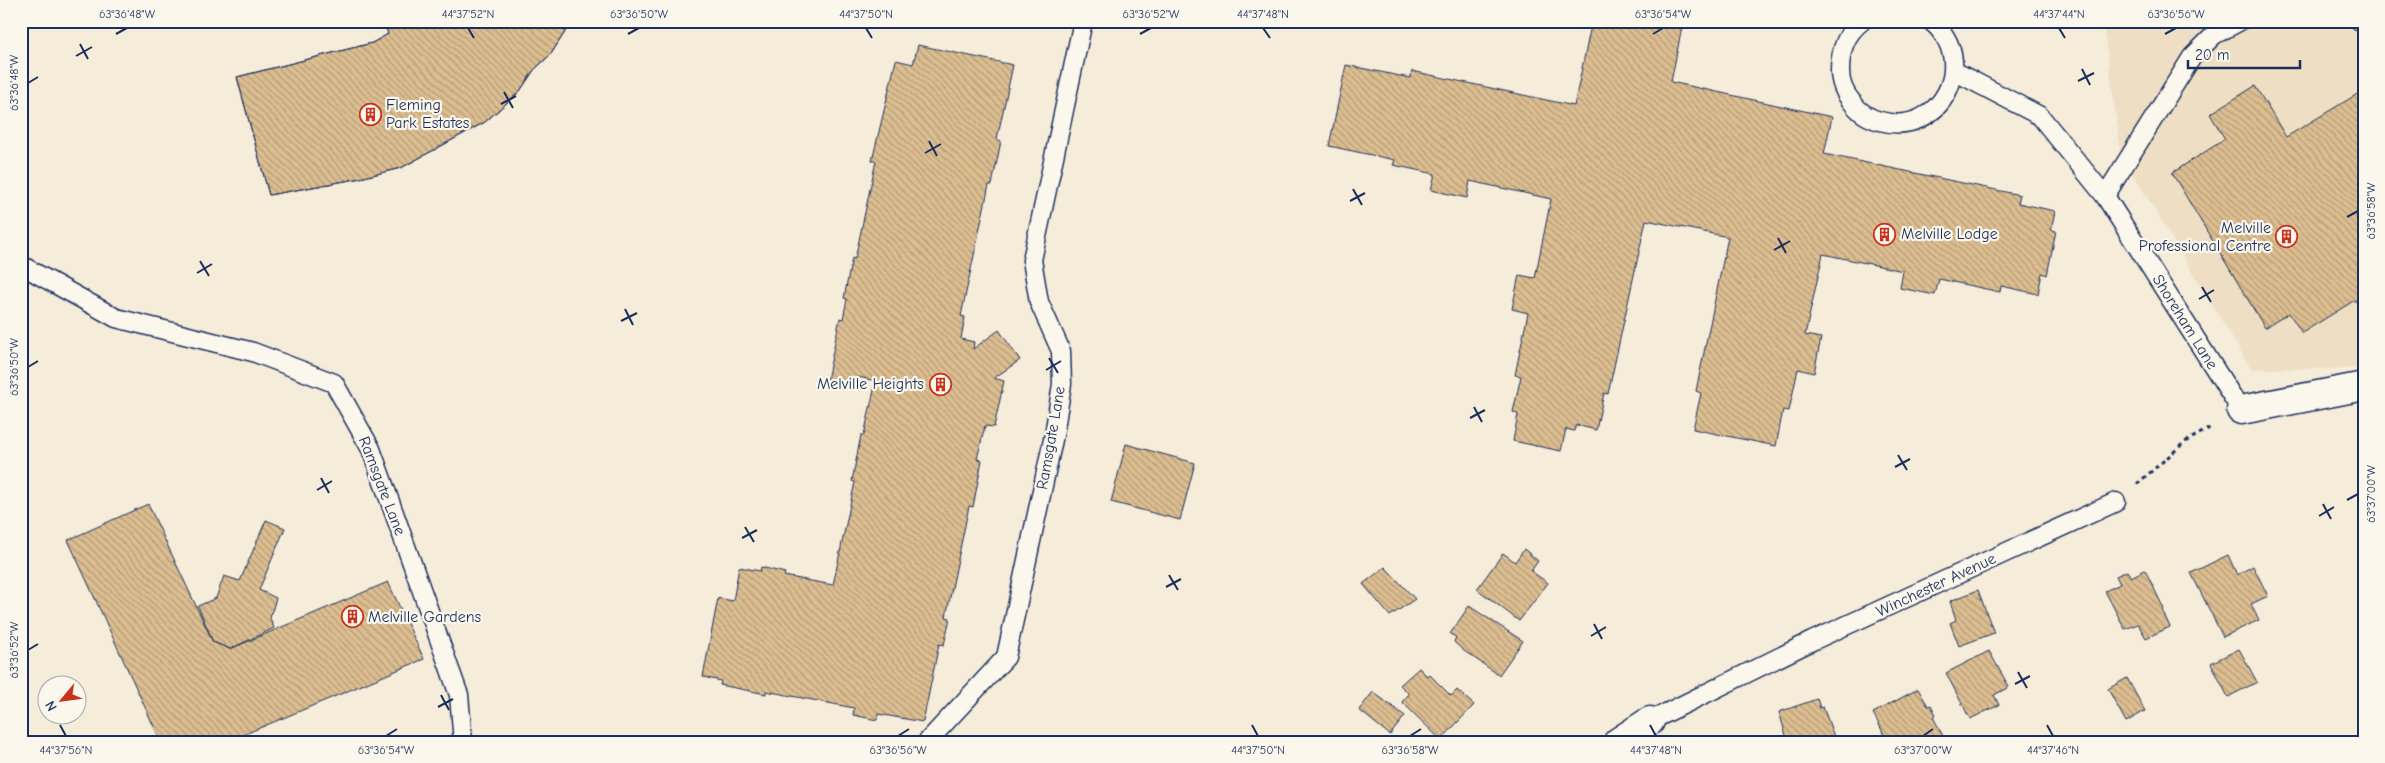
<svg xmlns="http://www.w3.org/2000/svg" width="2385" height="763" viewBox="0 0 2385 763" font-family="'Comic Neue',sans-serif">
<defs>
<pattern id="building-back-hatch" width="6" height="6" patternUnits="userSpaceOnUse" patternTransform="scale(1.25)"><rect width="6" height="6" fill="#ddbe90"/><path d="M-1 5l2 2M0 0l6 6M5-1l2 2" fill="none" stroke="#b29b79"/></pattern>
</defs>
<rect width="100%" height="100%" fill="#f5ecda"/>
<filter id="ink" filterUnits="userSpaceOnUse"><feTurbulence type="fractalNoise" baseFrequency=".02" numOctaves="2"/><feDisplacementMap in="SourceGraphic" scale="10" xChannelSelector="R" yChannelSelector="G"/><feConvolveMatrix kernelMatrix="1 2 1 2 8 2 1 2 1" color-interpolation-filters="sRGB"/></filter>
<g filter="url(#ink)">
<path fill="#eedec4" d="M 2103,21 L 2364,21 L 2364,368 L 2251,369 L 2121,154 Z"/>
<path fill="url(#building-back-hatch)" stroke="#1b2f5e" d="M 384,21 L 572,21 L 551,54 L 534,70 L 520,91 L 485,122 L 401,168 L 356,179 L 269,195 L 237,77 L 372,43 L 388,34 Z
M 384,21 L 572,21 L 551,54 L 534,70 L 520,91 L 485,122 L 401,168 L 356,179 L 269,195 L 237,77 L 372,43 L 388,34 Z
M 1592,21 L 1657,21 L 1682,27 L 1671,82 L 1832,117 L 1824,154 L 2020,195 L 2018,203 L 2055,211 L 2051,230 L 2056,231 L 2047,275 L 2042,273 L 2038,294 L 2001,286 L 2000,292 L 1939,279 L 1935,295 L 1900,288 L 1903,271 L 1823,254 L 1805,335 L 1821,338 L 1814,373 L 1798,369 L 1789,411 L 1783,410 L 1776,446 L 1693,429 L 1701,393 L 1696,391 L 1728,237 L 1646,220 L 1608,394 L 1604,393 L 1596,430 L 1576,425 L 1574,431 L 1566,429 L 1561,451 L 1513,441 L 1518,414 L 1513,412 L 1521,376 L 1515,375 L 1528,313 L 1512,309 L 1519,275 L 1535,278 L 1551,199 L 1470,181 L 1467,198 L 1431,190 L 1435,174 L 1393,165 L 1395,160 L 1329,146 L 1346,65 L 1410,78 L 1412,71 L 1574,106 Z
M 918,45 L 1013,65 L 997,139 L 1001,141 L 992,185 L 989,185 L 961,316 L 965,317 L 961,339 L 974,342 L 973,349 L 999,330 L 1020,360 L 994,378 L 1004,381 L 994,427 L 985,426 L 977,459 L 982,460 L 973,507 L 969,506 L 946,617 L 950,618 L 944,645 L 939,644 L 923,722 L 878,714 L 877,720 L 853,715 L 854,708 L 766,691 L 766,694 L 720,685 L 721,681 L 703,677 L 718,598 L 733,601 L 739,567 L 760,571 L 761,567 L 785,573 L 784,576 L 833,585 L 855,482 L 852,481 L 861,435 L 864,435 L 876,381 L 858,377 L 856,386 L 827,380 L 840,318 L 843,319 L 847,299 L 844,298 L 852,258 L 855,259 L 876,161 L 872,161 L 896,60 L 913,64 Z
M 2255,86 L 2286,137 L 2364,90 L 2364,314 L 2355,300 L 2302,333 L 2289,313 L 2265,328 L 2172,173 L 2225,139 L 2210,114 Z
M 1126,444 L 1195,463 L 1180,520 L 1111,502 Z
M 148,504 L 213,642 L 230,649 L 388,582 L 424,659 L 226,742 L 161,742 L 68,540 Z
M 266,520 L 285,528 L 259,590 L 276,598 L 270,618 L 274,628 L 230,649 L 213,642 L 198,606 L 216,598 L 224,576 L 240,581 Z
M 1524,549 L 1538,561 L 1531,571 L 1548,583 L 1519,621 L 1477,589 L 1503,553 L 1515,562 Z
M 2228,555 L 2237,575 L 2253,566 L 2268,596 L 2251,604 L 2259,620 L 2223,637 L 2191,573 Z
M 1385,567 L 1415,599 L 1390,616 L 1363,584 Z
M 2145,570 L 2164,609 L 2162,610 L 2170,627 L 2146,638 L 2138,624 L 2125,629 L 2105,591 L 2120,584 L 2116,576 L 2127,571 L 2131,577 Z
M 1978,590 L 1994,633 L 1959,646 L 1950,623 L 1956,620 L 1950,601 Z
M 1469,606 L 1523,641 L 1499,675 L 1464,651 L 1454,642 L 1456,637 L 1450,634 Z
M 2239,649 L 2257,682 L 2228,697 L 2211,663 Z
M 1989,651 L 2009,687 L 1994,695 L 1999,705 L 1970,719 L 1946,673 Z
M 1419,668 L 1427,676 L 1429,674 L 1451,696 L 1457,690 L 1474,705 L 1441,740 L 1402,702 L 1409,694 L 1400,685 Z
M 2127,678 L 2145,711 L 2126,722 L 2108,689 Z
M 1918,689 L 1928,706 L 1931,705 L 1936,715 L 1933,717 L 1946,742 L 1888,742 L 1873,713 Z
M 1373,692 L 1405,716 L 1390,735 L 1359,710 Z
M 1817,699 L 1820,708 L 1823,707 L 1836,742 L 1788,742 L 1779,712 Z"/>
<g fill="none" stroke-linecap="round" stroke-linejoin="round">
<defs>
<path id="service" d="M 1862,21 C 1845,34 1840,51 1840,71 C 1840,82 1845,94 1852,102 C 1859,112 1868,118 1880,121 C 1941,138 1980,61 1931,21
M 2360,21 L 2364,23
M 1954,71 L 2040,116 L 2105,196 L 2241,410
M 2105,196 L 2192,57 L 2214,35 L 2240,21
M 21,265 L 116,318 L 253,352 L 334,383 L 371,449 L 393,510 L 459,695 L 463,742
M 1650,721 L 1812,641 L 2116,502
M 927,742 L 1006,657 L 1054,435 L 1062,384 L 1061,351 L 1039,302 L 1032,260 L 1083,21"/>
<path id="minor" d="M 2241,410 L 2364,386
M 1618,742 L 1650,721"/>
</defs>
<use href="#service" stroke="#1b2f5e" stroke-width="21"/>
<use href="#minor" stroke="#1b2f5e" stroke-width="31"/>
<path stroke="#1b2f5e" stroke-width="3" stroke-dasharray="4 4" stroke-linecap="butt" d="M 2137,484 L 2185,442 L 2213,426"/>
<use href="#service" stroke="#fbf7ec" stroke-width="18"/>
<use href="#minor" stroke="#fbf7ec" stroke-width="28"/>
</g>
</g>
<path fill="none" stroke="#1b2f5e" stroke-width="2" d="M 468,28 L 474,38M 866,28 L 872,38M 1263,28 L 1270,38M 2059,28 L 2065,38M 116,34 L 127,28M 628,34 L 639,28M 1140,34 L 1151,28M 1653,34 L 1663,28M 2165,34 L 2176,28M 80,44 L 88,59M 76,56 L 92,47M 2082,69 L 2090,85M 2078,81 L 2094,73M 28,83 L 38,77M 504,92 L 513,108M 501,104 L 516,96M 929,141 L 937,156M 925,153 L 941,144M 1353,189 L 1362,205M 1350,201 L 1365,193M 2347,217 L 2358,211M 1778,238 L 1786,253M 1774,250 L 1790,241M 200,261 L 209,276M 197,273 L 212,264M 2202,287 L 2211,302M 2199,299 L 2214,290M 625,309 L 633,325M 621,321 L 637,313M 1049,358 L 1058,373M 28,367 L 38,361M 1046,370 L 1061,361M 1474,407 L 1482,422M 1470,418 L 1485,410M 1898,455 L 1907,470M 1895,467 L 1910,459M 321,478 L 329,493M 317,490 L 332,481M 2347,500 L 2358,494M 2323,504 L 2331,519M 2319,516 L 2334,507M 745,527 L 754,542M 742,538 L 757,530M 1169,575 L 1178,590M 1166,587 L 1181,579M 1594,624 L 1602,639M 1591,636 L 1606,627M 28,650 L 38,644M 2018,672 L 2027,688M 2015,684 L 2030,676M 441,695 L 449,710M 438,707 L 453,699M 60,725 L 66,736M 1252,725 L 1258,736M 1650,725 L 1656,736M 2047,725 L 2053,736M 386,736 L 397,729M 898,736 L 909,729M 1410,736 L 1421,729M 1923,736 L 1933,729"/>
<defs>
<symbol id="building-ring" viewBox="-11 -11 22 22"><circle r="9.5" fill="#fbf7ec" stroke="#c8321e" stroke-width="1.5"/><path d="M-4-6H4V6H1V3H-1V6H-4ZM-2.5-4.3h1.7v1.8h-1.7ZM.8-4.3h1.7v1.8H.8ZM-2.5-1h1.7V.8h-1.7ZM.8-1h1.7V.8H.8Z" fill="#c8321e"/></symbol>
</defs>
<g fill-rule="evenodd">
<use href="#building-ring" x="358" y="102" width="25" height="25"/>
<use href="#building-ring" x="1872" y="222" width="25" height="25"/>
<use href="#building-ring" x="2274" y="224" width="25" height="25"/>
<use href="#building-ring" x="928" y="372" width="25" height="25"/>
<use href="#building-ring" x="340" y="604" width="25" height="25"/>
</g>
<g text-anchor="middle" dominant-baseline="central" stroke-width="4.5" stroke-linejoin="round" paint-order="stroke">
<g font-size="16" fill="#1b2f5e" stroke="#fbf7ec" text-anchor="start">
<text x="386" y="105">Fleming<tspan x="386" dy="18">Park Estates</tspan></text>
<text x="2271" y="228" text-anchor="end">Melville<tspan x="2271" dy="18">Professional Centre</tspan></text>
<text x="1901" y="234">Melville Lodge</text>
<text x="924" y="384" text-anchor="end">Melville Heights</text>
<text x="368" y="617">Melville Gardens</text>
</g>
<g font-size="16" fill="#1b2f5e" stroke="#fbf7ec">
<text transform="translate(2185 322) rotate(58)">Shoreham Lane</text>
<text transform="translate(1051 438) rotate(-80)">Ramsgate Lane</text>
<text transform="translate(382 486) rotate(69)">Ramsgate Lane</text>
<text transform="translate(1936 585) rotate(-25)">Winchester Avenue</text>
</g>
</g>
<rect width="2385" height="763" fill="none" stroke="#fbf7ec" stroke-width="55"/>
<g transform="translate(62 700) rotate(241)"><circle r="24" fill="#fbf7ec" stroke="#a1a7b3"/>
<path d="M0-4L9 19L0 12L-9 19Z" fill="#c8321e"/>
<text y="-8" font-size="14" font-weight="bold" text-anchor="middle" fill="#1b2f5e">N</text>
</g>
<path d="M2188 60v8h112v-8" fill="none" stroke="#1b2f5e" stroke-width="2.5"/>
<text x="2195" y="60" font-size="15" fill="#1b2f5e" stroke="#fbf7ec" stroke-width="4" paint-order="stroke">20 m</text>
<rect x="28" y="28" width="2330" height="708" fill="none" stroke="#1b2f5e" stroke-width="2"/>
<g font-size="12" text-anchor="middle" fill="#1b2f5e">
<text x="127" y="18">63°36'48"W</text>
<text x="468" y="18">44°37'52"N</text>
<text x="639" y="18">63°36'50"W</text>
<text x="866" y="18">44°37'50"N</text>
<text x="1151" y="18">63°36'52"W</text>
<text x="1263" y="18">44°37'48"N</text>
<text x="1663" y="18">63°36'54"W</text>
<text x="2059" y="18">44°37'44"N</text>
<text x="2176" y="18">63°36'56"W</text>
<text transform="translate(14 83) rotate(-90)" y="4">63°36'48"W</text>
<text transform="translate(2371 211) rotate(-90)" y="4">63°36'58"W</text>
<text transform="translate(14 367) rotate(-90)" y="4">63°36'50"W</text>
<text transform="translate(2371 494) rotate(-90)" y="4">63°37'00"W</text>
<text transform="translate(14 650) rotate(-90)" y="4">63°36'52"W</text>
<text x="66" y="754">44°37'56"N</text>
<text x="386" y="754">63°36'54"W</text>
<text x="898" y="754">63°36'56"W</text>
<text x="1258" y="754">44°37'50"N</text>
<text x="1410" y="754">63°36'58"W</text>
<text x="1656" y="754">44°37'48"N</text>
<text x="1923" y="754">63°37'00"W</text>
<text x="2053" y="754">44°37'46"N</text>
</g>
</svg>
